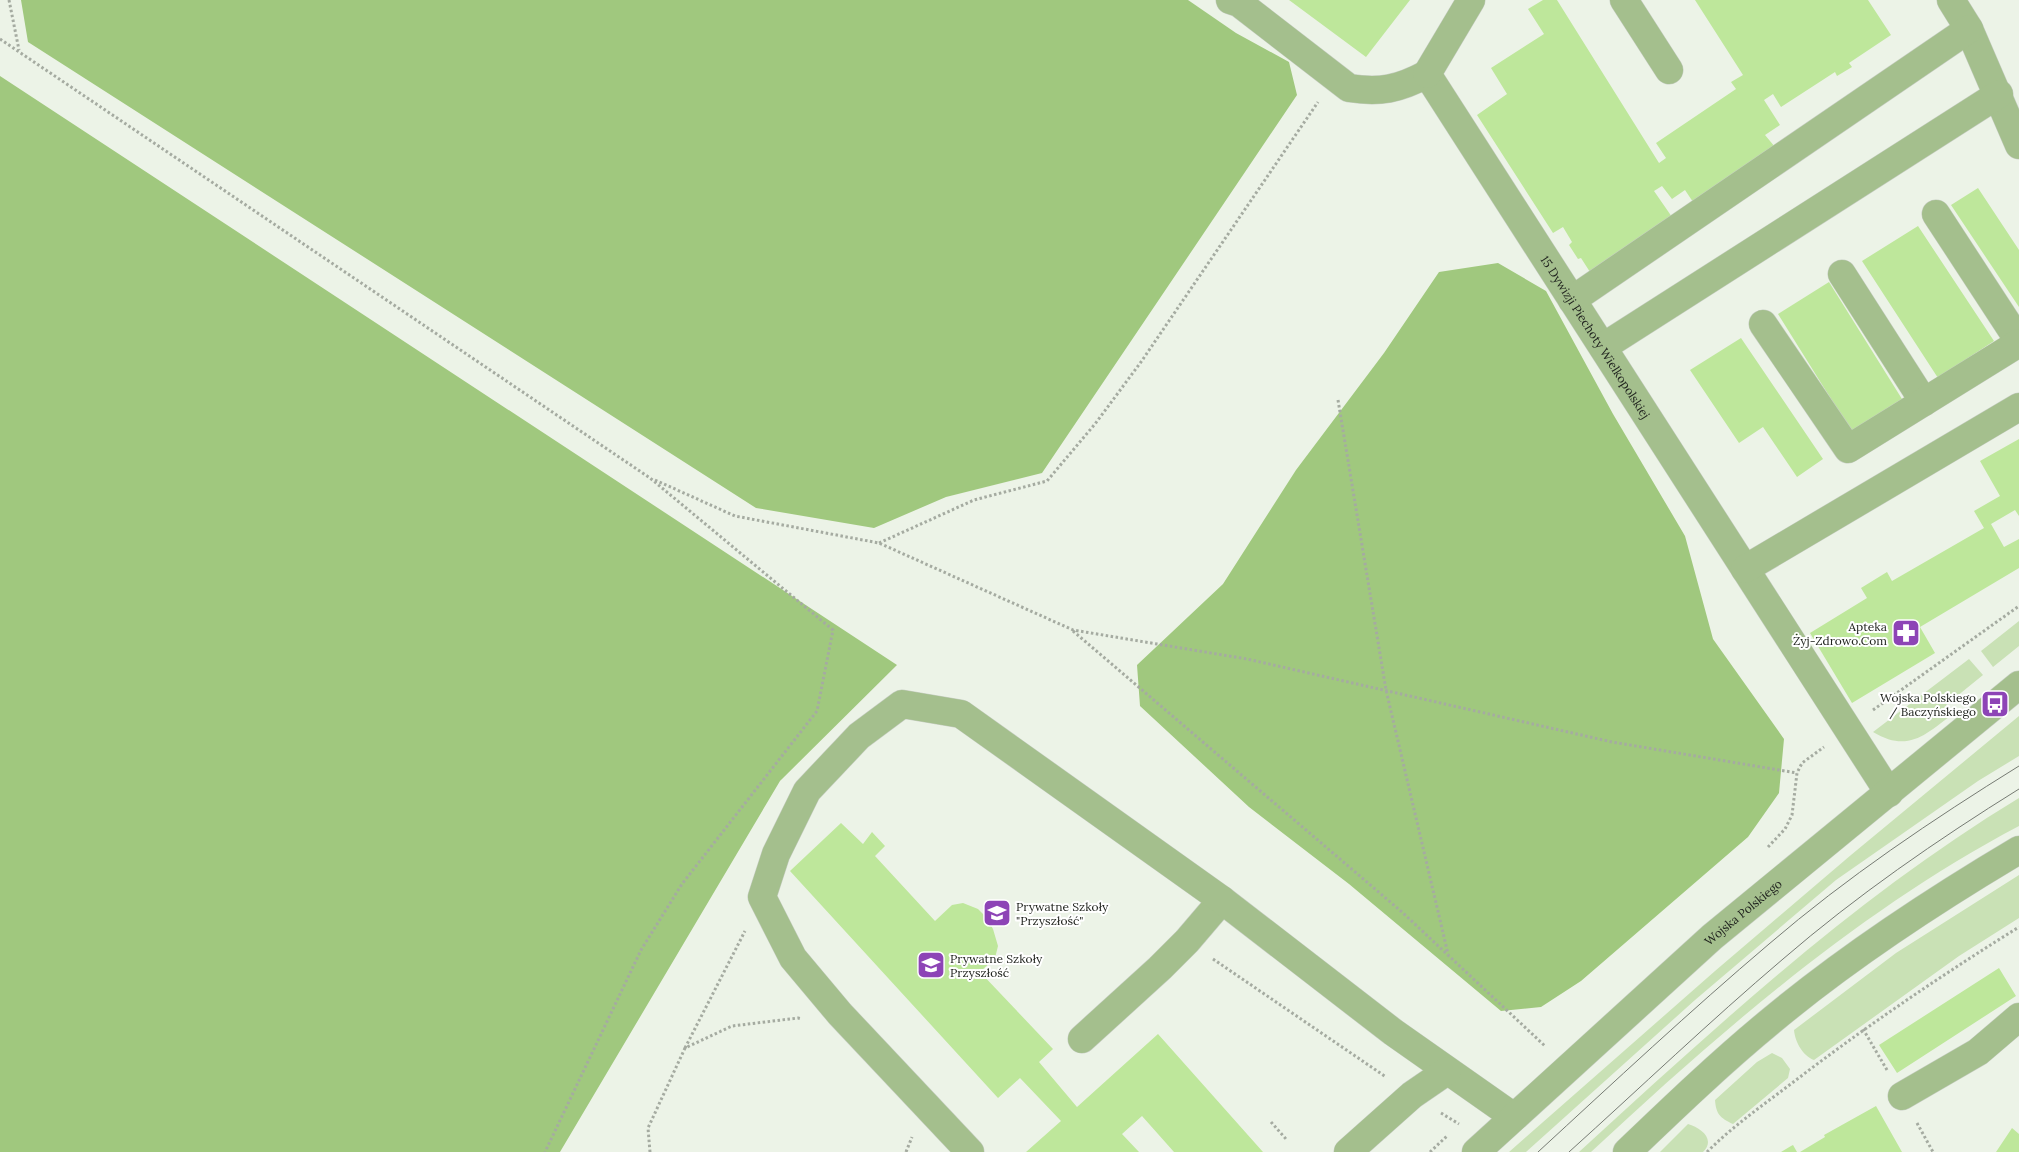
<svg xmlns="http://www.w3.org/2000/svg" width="2019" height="1152" viewBox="0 0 2019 1152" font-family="Lora,serif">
<rect width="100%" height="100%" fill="#ecf3e7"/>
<path fill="#c9e1b5" d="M 2019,621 L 2019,646 L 1993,667 L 1981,651 Z
M 1969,659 L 1983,675 L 1946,705 L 1953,714 C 1925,735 1908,753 1873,732 Z
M 2019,716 L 2019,756 L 1978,781 L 1836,880 L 1695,1000 L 1526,1152 L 1509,1152 L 1715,971 L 1851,855 Z
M 2019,798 L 2019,826 C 1860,910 1722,1030 1591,1152 L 1579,1152 C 1718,1025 1857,896 2019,798 Z
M 2019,875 L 2019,918 L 1959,956 L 1814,1060 C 1803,1056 1795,1042 1794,1030 L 1896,953 Z
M 1772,1053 L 1782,1058 L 1790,1069 L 1788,1078 L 1733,1124 C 1720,1118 1716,1114 1715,1100 L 1757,1062 Z
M 1688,1124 C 1701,1128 1716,1139 1703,1152 L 1660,1152 Z"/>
<path fill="#a0c87e" d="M 21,0 L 1188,0 L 1236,33 L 1289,62 L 1297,95 L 1042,473 L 946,497 L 874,528 L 756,508 L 28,42 Z
M 0,76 L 897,665 L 780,781 L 560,1152 L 0,1152 Z
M 1498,263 L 1546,291 L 1613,414 L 1685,536 L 1713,639 L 1784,739 L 1779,793 L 1748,837 L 1581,981 L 1541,1007 L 1501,1011 L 1349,884 L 1249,807 L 1140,706 L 1137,665 L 1223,584 L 1296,470 L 1384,353 L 1439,272 Z"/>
<path fill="#bee79b" d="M 1289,0 L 1410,0 L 1366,57 Z
M 1543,0 L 1557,0 L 1659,163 L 1666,158 L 1656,143 L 1736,89 L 1731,82 L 1743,75 L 1695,0 L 1868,0 L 1891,35 L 1849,63 L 1852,67 L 1837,76 L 1835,72 L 1781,107 L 1773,94 L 1764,100 L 1780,125 L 1765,135 L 1775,147 L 1693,202 L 1685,190 L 1672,199 L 1662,186 L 1654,191 L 1672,217 L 1590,272 L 1581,258 L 1578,259 L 1569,245 L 1572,242 L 1563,227 L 1553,233 L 1477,115 L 1507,94 L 1491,68 L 1544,34 L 1528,9 Z
M 1978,188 L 2019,250 L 2019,307 L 1951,205 Z
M 1918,226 L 1994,341 L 1938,378 L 1862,261 Z
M 1829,282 L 1902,399 L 1851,431 L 1778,314 Z
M 1741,338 L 1823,459 L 1797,477 L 1763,427 L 1739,443 L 1690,370 Z
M 2019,439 L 2019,516 L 2015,510 L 1991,524 L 2004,547 L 2019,539 L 2019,568 L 1920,627 L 1935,653 L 1852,703 L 1810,633 L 1867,598 L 1861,588 L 1887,572 L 1892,581 L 1984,528 L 1974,511 L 2000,496 L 1980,461 Z
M 841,823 L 863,844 L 872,832 L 885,846 L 875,856 L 935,921 L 952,905 L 963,903 L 978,909 L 986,917 L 993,929 L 998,946 L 995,958 L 980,972 L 1053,1049 L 1039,1062 L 1077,1107 L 1158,1034 L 1263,1152 L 1174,1152 L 1142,1116 L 1122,1134 L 1139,1152 L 1026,1152 L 1061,1121 L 1020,1078 L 998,1098 L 790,871 Z
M 1999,968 L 2016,996 L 1897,1073 L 1879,1045 Z
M 1876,1106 L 1902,1152 L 1800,1152 L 1825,1137 L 1824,1135 Z
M 2012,1128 L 2019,1134 L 2019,1152 L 1996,1152 Z
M 1793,1145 L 1797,1152 L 1781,1152 L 1791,1146 Z"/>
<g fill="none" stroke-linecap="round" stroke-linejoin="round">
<defs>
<g id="minor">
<path id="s1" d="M 1230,0 L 1239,3 L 1349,88 C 1380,93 1399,89 1427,74 L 1889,793"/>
<path d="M 1624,0 L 1669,70"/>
<path d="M 1951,0 L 1969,29 L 2019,145"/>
<path d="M 1427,74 L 1471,0"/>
<path d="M 1936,214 L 2019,341"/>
<path d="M 1842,274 L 1924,402"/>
<path d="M 1572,300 L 1969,29"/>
<path d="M 1763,324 L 1848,449 L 2019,343"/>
<path d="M 1603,347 L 1999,94"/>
<path d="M 1745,569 L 2019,407"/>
<path d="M 1082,1039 L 1160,968 L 1187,941 L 1222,900"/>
<path d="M 1902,1096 L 1978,1052 L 2019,1017"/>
<path d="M 970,1152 L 840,1014 L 793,958 L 762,897 L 776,854 L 807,791 L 859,736 L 902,704 L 961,714 L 1222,900 L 1393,1032 L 1514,1117"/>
<path d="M 1348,1152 L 1412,1095 L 1447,1071"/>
<path id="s2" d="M 1476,1152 L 1712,937 L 2019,685"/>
<path d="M 1627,1152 C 1674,1107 1722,1061 1772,1020 C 1849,956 1933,901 2019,850"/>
</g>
</defs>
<use href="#minor" stroke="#c7cec3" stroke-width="29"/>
<path stroke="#a5aba1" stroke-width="3" stroke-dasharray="2.5 2.5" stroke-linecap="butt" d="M 9,0 L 19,50
M 0,39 L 650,478 L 833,630 L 817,711 L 682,884 L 641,950 L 545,1152
M 1338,400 L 1386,690 L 1448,954
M 655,480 L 735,516 L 879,543 L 1073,630 L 1247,659 L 1612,742 L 1797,773
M 879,543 L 974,500 L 1047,481 L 1095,424 L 1141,362 L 1318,102
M 1073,631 L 1402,912 L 1545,1046
M 1873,710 L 2019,606
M 1768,847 L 1785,829 L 1792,815 L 1797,773 L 1802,763 L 1824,747
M 1213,959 L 1386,1077
M 1863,1029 L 1887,1070
M 685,1048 L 745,931
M 1441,1113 L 1459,1124
M 1271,1122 L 1286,1139
M 1917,1123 L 1933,1152
M 650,1152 L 648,1128 L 685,1048 L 732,1026 L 798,1018 L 802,1019
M 906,1152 L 912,1137
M 1430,1152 L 1447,1136
M 1707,1152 C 1734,1125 1766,1103 1796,1080 C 1868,1025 1942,975 2019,927"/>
<use href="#minor" stroke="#a4bf8d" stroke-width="28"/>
<path stroke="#767b73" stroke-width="1" d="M 1538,1152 C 1614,1082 1690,1011 1769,944 C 1847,877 1932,820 2019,766
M 1569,1152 C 1640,1088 1710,1021 1783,959 C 1856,896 1937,840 2019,789"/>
</g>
<defs>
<symbol id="pharmacy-square" viewBox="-11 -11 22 22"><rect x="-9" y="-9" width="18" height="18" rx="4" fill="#8d44b6" stroke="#fff"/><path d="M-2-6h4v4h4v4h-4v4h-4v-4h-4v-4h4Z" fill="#fff"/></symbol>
<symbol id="bus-square" viewBox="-11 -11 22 22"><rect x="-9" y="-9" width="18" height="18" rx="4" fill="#8d44b6" stroke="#fff"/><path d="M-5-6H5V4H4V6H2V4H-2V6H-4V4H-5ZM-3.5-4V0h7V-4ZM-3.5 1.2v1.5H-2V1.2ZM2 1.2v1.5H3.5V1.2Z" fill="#fff"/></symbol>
<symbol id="school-square" viewBox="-11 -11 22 22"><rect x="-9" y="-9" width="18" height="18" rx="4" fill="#8d44b6" stroke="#fff"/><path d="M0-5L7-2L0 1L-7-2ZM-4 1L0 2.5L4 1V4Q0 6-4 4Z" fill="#fff"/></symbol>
</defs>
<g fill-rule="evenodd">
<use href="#pharmacy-square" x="1890" y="617" width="32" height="32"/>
<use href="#bus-square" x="1979" y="688" width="32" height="32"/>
<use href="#school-square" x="981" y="897" width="32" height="32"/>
<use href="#school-square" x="915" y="949" width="32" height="32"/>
</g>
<g text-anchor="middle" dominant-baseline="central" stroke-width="4" stroke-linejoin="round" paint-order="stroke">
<g font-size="12" fill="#21241f" stroke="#fff">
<text stroke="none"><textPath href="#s1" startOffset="542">15 Dywizji Piechoty Wielkopolskiej</textPath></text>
<text stroke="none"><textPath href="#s2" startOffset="359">Wojska Polskiego</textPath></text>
</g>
<g font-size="12" fill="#21241f" stroke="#fff" text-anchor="end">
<text x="1887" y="626">Apteka<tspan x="1887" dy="14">Żyj-Zdrowo.Com</tspan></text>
<text x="1976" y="697">Wojska Polskiego<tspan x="1976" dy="14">/ Baczyńskiego</tspan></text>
<text x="1016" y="906" text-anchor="start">Prywatne Szkoły<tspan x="1016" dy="14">"Przyszłość"</tspan></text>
<text x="950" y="958" text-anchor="start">Prywatne Szkoły<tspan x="950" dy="14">Przyszłość</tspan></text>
</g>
</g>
</svg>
